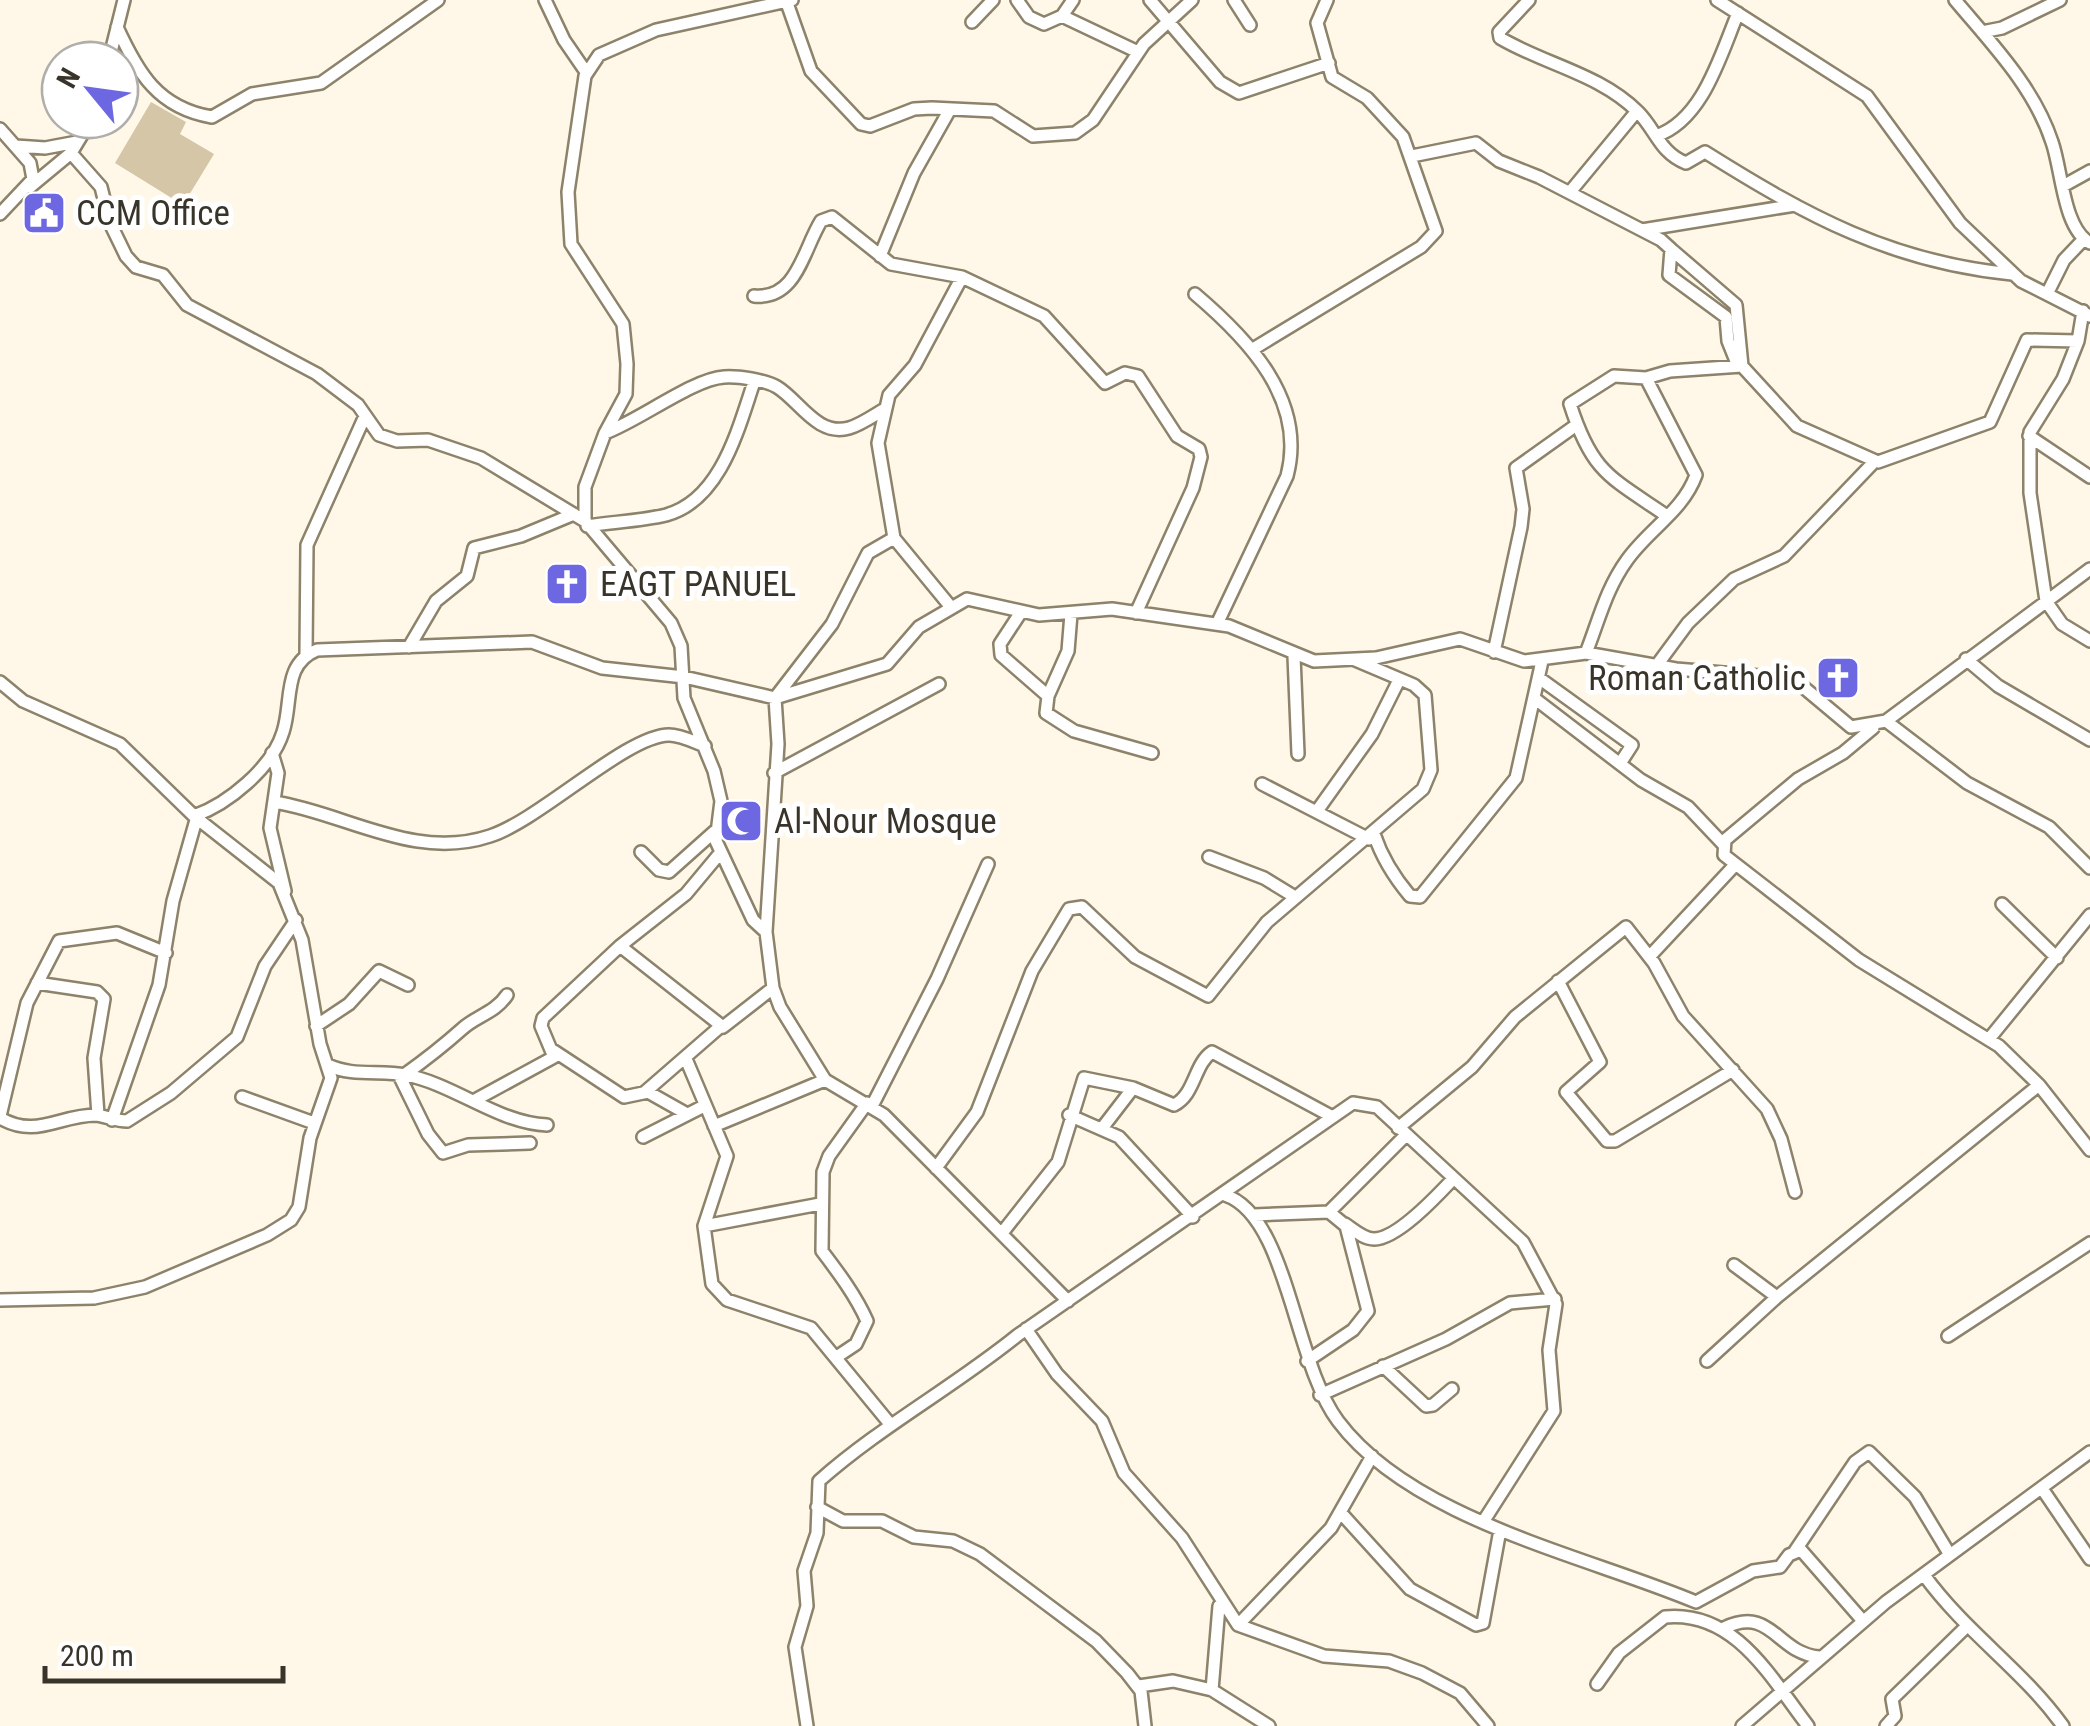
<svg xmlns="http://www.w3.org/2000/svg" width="2090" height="1726" viewBox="0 0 2090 1726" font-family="'Roboto Condensed',sans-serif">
<rect width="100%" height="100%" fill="#fff8e8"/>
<path fill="#d4c6a6" d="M 151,102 L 186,122 L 180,134 L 214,154 L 183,205 L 115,163 Z"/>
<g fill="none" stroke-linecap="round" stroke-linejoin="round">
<defs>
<path id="minor" d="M 545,0 L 564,40 L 586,72
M 1017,0 L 1029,17 L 1044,24 L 1062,16 L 1073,0
M 1150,0 L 1220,82 L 1239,93 L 1329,63
M 1234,0 L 1250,25
M 1529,0 L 1499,32 L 1500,38 C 1546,65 1600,74 1638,112 C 1656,130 1660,153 1686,163 L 1705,152 C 1807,216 1891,262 2012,274
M 1717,0 L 1867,96 L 1960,223 L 2021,281 L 2090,316
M 1955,0 C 1992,44 2034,87 2052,142 C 2062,170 2063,228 2090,243
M 787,3 L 811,71 L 861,124 L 870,126 L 914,109 L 932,108 L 994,111 L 1033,136 L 1075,133 L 1093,120 L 1144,44 L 1192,0
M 1062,16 L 1138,52
M 972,22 L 993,0
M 117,27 C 138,73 158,108 212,117 L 252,94 L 321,83 L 438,0
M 1982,32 L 2002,28 L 2060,0
M 109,60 L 124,0
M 0,129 L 30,163 L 33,179 L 0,214
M 1656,136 C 1703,120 1720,56 1738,13
M 16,146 L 45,148 L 77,142
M 71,153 L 101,187 L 110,223 L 126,256 L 136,267 L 163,275 L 187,305 L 317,374 L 358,405 L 379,435 L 397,441 L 428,440 L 481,458 L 585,521
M 1412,156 L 1476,143 L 1499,161 L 1539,177 L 1661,240 L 1671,249 L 1669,275 L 1726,317 L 1728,341 L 1738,366
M 2063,186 L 2090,171
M 30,187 L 71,153 L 91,120
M 1570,192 L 1637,111
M 1642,230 L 1795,205
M 1672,250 L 1736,305 L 1742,366
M 880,256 L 914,173 L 949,111
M 2048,292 L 2064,260 L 2083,240
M 1195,294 C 1248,339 1307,400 1287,476 L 1217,624
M 754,296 C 797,300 803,250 821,221 L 832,217 L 891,264 L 962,277 L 1044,316 L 1105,383 L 1125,373 L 1138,376 L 1177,436 L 1199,449 L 1201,457 L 1193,488 L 1136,613
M 2083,311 L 2078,341 L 2063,379 L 2030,432 L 2030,493 L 2046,601 L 2062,624 L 2090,641
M 1253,349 L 1421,247 L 1436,231 L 1403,137 L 1367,98 L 1332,77 L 1317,23 L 1327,0
M 1646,378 L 1614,376 L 1570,404 C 1592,473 1610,477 1667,516
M 605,433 C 640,420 693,379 724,377 C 738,376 765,380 777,387 C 799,400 817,437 849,428 C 860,425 873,416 883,410
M 2029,436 L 2090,477
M 587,526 C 613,522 641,521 666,515 C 721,500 738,429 754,382
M 894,538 L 868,553 L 832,624 L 775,698 L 778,744 L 766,932 L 773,988 L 780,1007 L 825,1080 L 884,1115 L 1068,1301
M 950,606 L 894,538 L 878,443 L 889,395 L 915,365 L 962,277
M 1021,612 L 1000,644 L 1001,655 L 1048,696
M 1071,614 L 1068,651 L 1048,696 L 1046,713 L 1074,731 L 1152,753
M 409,647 L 436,601 L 467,576 L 474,548 L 521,536 L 574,514
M 1494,652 L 1521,527 L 1523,509 L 1516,468 L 1575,426
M 1586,653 C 1599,620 1606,589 1627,560 C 1649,529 1683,511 1696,475 L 1646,378 L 1670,371 L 1742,366 L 1797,426 L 1878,462 L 1990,422 L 2027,340 L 2078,341
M 306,654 L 307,545 L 365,416
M 1294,656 L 1298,754
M 1966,659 L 1998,686 L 2090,740
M 1657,665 L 1688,623 L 1734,579 L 1784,556 L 1874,462
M 1539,678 L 1632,745 L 1621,762
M 0,682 L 23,701 L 120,744 L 194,816 C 228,804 272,768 283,732 C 293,702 282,664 317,650 L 532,642 L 602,668 L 684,677 L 775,698 L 887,664 L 919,627 L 967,599 L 1039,615 L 1112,609 L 1229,626 L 1314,661 L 1376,658 L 1460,639 L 1524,661 L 1586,653 L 1676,669 L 1772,677 L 1802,686 L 1851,727 L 1886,721 L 2090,569
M 1534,698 L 1641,780 L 1688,807 L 1723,844
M 1886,721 L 1967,783 L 2049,827 L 2090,868
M 1873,728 L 1843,753 L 1798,779 L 1725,840 L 1724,855 L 1859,960 L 1999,1046 L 2039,1085 L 2090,1150
M 272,753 L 278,773 L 270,828 L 285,891
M 774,773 L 939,684
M 1262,784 L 1369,839
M 275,802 C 347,814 415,861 490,836 C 540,820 627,735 669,735 C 681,735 694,742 705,746
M 1317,811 L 1372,734 L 1399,680
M 1374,834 C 1382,858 1394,877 1410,896 L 1420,897 L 1516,778 L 1542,661
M 641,852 L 659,870 L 669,872 L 715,831
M 1209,857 L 1264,878 L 1295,897
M 2002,904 L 2057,958
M 766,932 L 753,920 L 716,841 L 721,801 L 714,771 L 684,698 L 681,646 L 671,623 L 585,521 L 585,487 L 605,433 L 626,394 L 627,364 L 623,324 L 571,244 L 568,192 L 585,76 L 599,55 L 656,30 L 792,0
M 620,946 L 723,1027 L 773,988
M 1650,956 L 1734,866
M 1558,981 L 1600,1062 L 1566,1092 L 1607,1141 L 1615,1141 L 1733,1070
M 37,983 L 97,992 L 104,999 L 94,1058 L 98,1115
M 316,1026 L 349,1004 L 379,971 L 408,985
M 1989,1039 L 2090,915
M 554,1051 L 624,1097 L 648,1092 L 687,1114
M 686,1059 L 727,1156 L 704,1226 L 712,1284 L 727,1300 L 811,1328 L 890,1424
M 328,1065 C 352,1077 380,1070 406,1075 C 454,1084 498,1123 547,1125
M 399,1075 L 428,1134 L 443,1153 L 468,1145 L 530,1143
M 404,1075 C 425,1060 443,1046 462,1029 C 476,1016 495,1013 507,995
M 645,1092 L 721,1026
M 242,1097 L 314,1123
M 475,1100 L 554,1057 L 541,1026 L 543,1018 L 620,946 L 686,894 L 721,852
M 872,1106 L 937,979 L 988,864
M 1069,1115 L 1119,1137 L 1193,1217
M 0,1116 L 27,1003 L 59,941 L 117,933 L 166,953
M 0,1118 C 36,1139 59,1115 96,1115 C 105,1116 116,1121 127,1121 L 171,1093 L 237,1037 L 265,966 L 296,920
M 112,1120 L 159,985 L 173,901 L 196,820
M 714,1126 L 825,1080
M 1103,1127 L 1133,1088
M 1398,1128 L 1472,1067 L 1515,1017 L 1626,927 L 1654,963 L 1683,1016 L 1767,1109 L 1781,1139 L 1795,1192
M 643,1137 L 704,1106
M 936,1168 L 977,1112 L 1032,971 L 1069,909 L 1082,907 L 1135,957 L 1208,996 L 1267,922 L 1423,789 L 1431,770 L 1425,695 L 1414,685 L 1355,660
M 1225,1195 C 1288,1216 1294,1363 1338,1421 C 1412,1520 1587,1556 1696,1602 L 1753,1571 L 1780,1567 L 1789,1555 L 1801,1550 L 1863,1621
M 1329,1212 L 1406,1135
M 1254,1215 L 1329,1212 L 1346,1226 L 1368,1311 L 1353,1330 L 1307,1361
M 1345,1224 C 1353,1229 1363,1239 1374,1239 C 1397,1239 1437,1196 1452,1180
M 704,1226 L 820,1204
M 1002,1233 L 1058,1162 L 1084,1078 L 1133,1088 L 1174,1105 C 1195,1095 1194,1064 1212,1052 L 1331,1116
M 1734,1265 L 1777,1297
M 0,1300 L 94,1298 L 145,1287 L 267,1235 L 291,1220 L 299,1207 L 310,1138 L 331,1078 L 320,1044 L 302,940 L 279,883 L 194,816
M 1026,1329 L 1057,1374 L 1102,1421 L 1124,1473 L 1182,1538 L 1238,1625 L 1324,1656 L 1389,1661 L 1422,1673 L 1460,1693 L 1488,1726
M 1948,1336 L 2090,1243
M 838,1356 L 856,1344 L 867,1321 C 856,1296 838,1272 822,1251 L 823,1172 L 829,1156 L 867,1103
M 1707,1361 L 1777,1297 L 2039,1085
M 1383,1366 L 1426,1406 L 1433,1405 L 1452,1389
M 1320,1395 L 1446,1339 L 1510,1303 L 1555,1299
M 2043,1490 L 2090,1559
M 817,1507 L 843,1521 L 882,1521 L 914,1537 L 953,1541 L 980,1554 L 1096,1641 L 1127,1673 L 1141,1691 L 1145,1726
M 1341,1513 L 1410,1589 L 1476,1625 L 1483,1623 L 1500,1530
M 1795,1551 L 1855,1462 L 1869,1452 L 1915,1497 L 1950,1555
M 1924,1575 C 1967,1634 2021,1668 2063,1726
M 1219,1606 L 1212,1690 L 1269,1726
M 1238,1625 L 1331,1528 L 1372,1456
M 1724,1628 C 1772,1605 1776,1653 1819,1657
M 1597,1684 L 1619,1653 L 1665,1617 C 1735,1610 1771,1678 1808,1726
M 1139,1686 L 1173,1681 L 1212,1690
M 807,1726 L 795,1647 L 807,1606 L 804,1571 L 817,1533 L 819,1481 C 881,1426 954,1387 1018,1335 L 1353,1103 L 1377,1107 L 1523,1242 L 1556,1304 L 1549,1350 L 1554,1411 L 1483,1522
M 1742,1726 L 1886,1602 L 2090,1452
M 1886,1726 L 1895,1716 L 1892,1699 L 1965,1628"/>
</defs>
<use href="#minor" stroke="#8d826a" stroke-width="16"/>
<use href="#minor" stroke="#fff" stroke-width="11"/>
</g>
<defs>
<symbol id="civic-square" viewBox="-11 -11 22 22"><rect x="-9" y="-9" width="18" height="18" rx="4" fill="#6d67e1" stroke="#fff"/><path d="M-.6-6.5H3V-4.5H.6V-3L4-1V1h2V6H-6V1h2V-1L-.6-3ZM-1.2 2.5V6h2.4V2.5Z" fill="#fff"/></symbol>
<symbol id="church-square" viewBox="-11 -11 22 22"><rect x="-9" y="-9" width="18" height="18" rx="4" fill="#6d67e1" stroke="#fff"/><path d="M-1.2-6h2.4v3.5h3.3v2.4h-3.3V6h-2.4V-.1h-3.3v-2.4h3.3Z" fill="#fff"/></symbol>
<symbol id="mosque-square" viewBox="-11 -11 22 22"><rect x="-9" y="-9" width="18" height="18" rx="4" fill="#6d67e1" stroke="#fff"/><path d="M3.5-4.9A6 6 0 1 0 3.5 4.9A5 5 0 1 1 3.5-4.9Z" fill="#fff"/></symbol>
</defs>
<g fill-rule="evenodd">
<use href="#civic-square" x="19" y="188" width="50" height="50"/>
<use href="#church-square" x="542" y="559" width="50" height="50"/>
<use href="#church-square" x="1813" y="653" width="50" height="50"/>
<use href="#mosque-square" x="716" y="796" width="50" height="50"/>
</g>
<g text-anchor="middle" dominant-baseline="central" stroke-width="10" stroke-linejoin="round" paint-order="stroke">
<g font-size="35" fill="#39342a" stroke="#fff" text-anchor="start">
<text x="76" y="213">CCM Office</text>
<text x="600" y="584">EAGT PANUEL</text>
<text x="1806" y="678" text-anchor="end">Roman Catholic</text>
<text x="774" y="821">Al-Nour Mosque</text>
</g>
</g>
<g transform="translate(90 90) rotate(299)"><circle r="48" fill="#ffffff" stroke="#b0aeaa" stroke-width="2.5"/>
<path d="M0-8L18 38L0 25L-18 38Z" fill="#6d67e1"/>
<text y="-15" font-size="28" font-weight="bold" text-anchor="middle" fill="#39342a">N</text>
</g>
<path d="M45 1666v15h238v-15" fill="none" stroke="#39342a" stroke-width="5"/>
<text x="60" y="1666" font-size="30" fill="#39342a" stroke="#ffffff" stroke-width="8" paint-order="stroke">200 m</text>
</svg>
